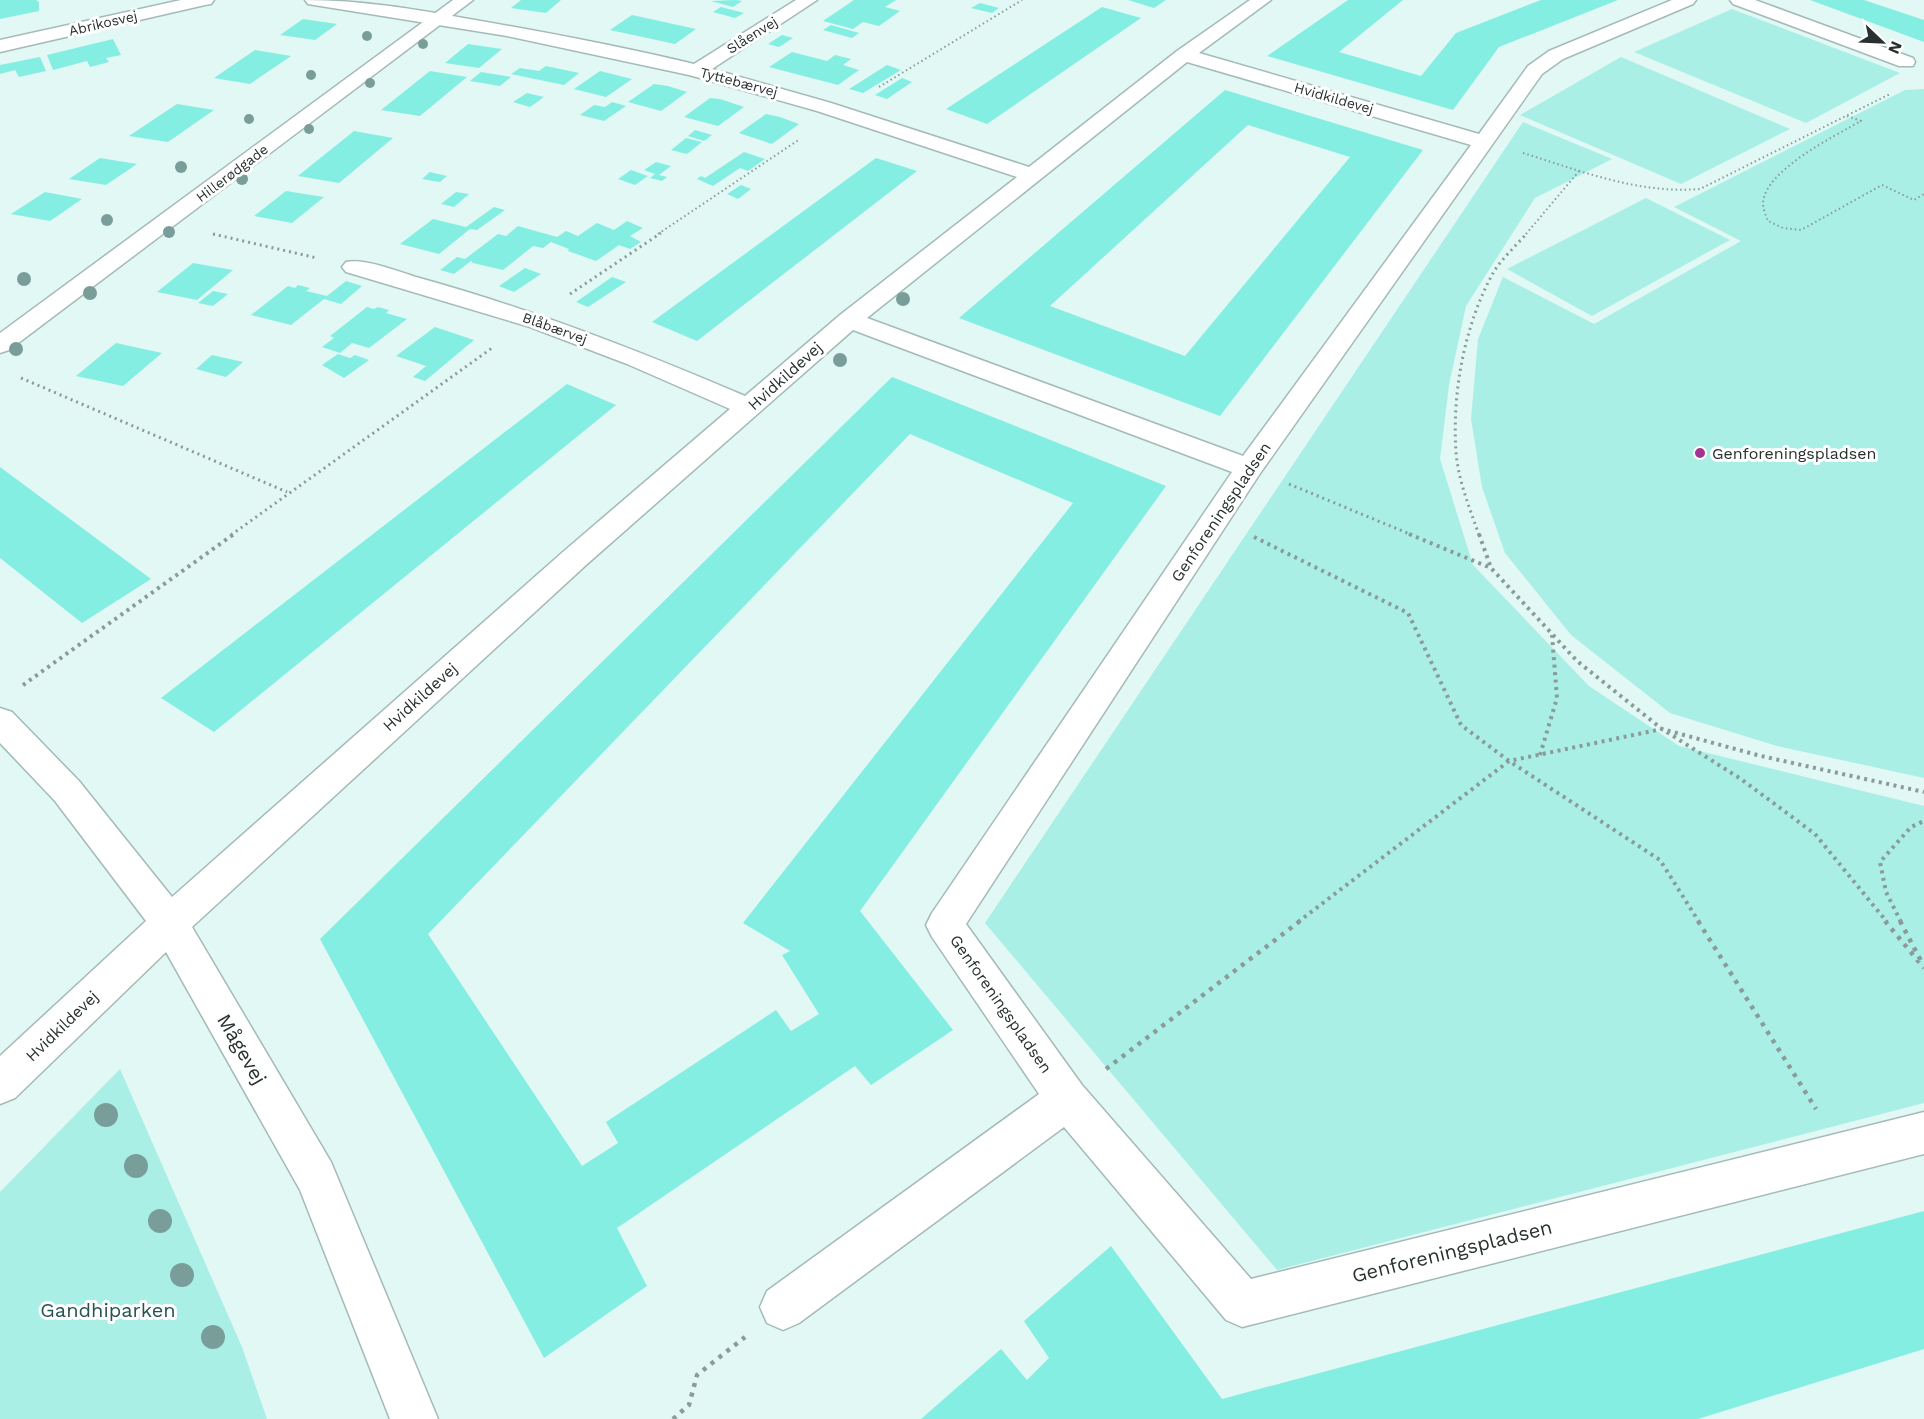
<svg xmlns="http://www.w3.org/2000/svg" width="1924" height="1419" viewBox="0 0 1924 1419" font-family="'Work Sans',sans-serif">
<rect width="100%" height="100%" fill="#e1f8f5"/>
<path fill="#a9efe6" d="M 1732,9 L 1900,73 L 1806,123 L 1634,52 Z
M 1621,57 L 1790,129 L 1681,184 L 1520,115 Z
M 1924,89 L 1924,778 L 1777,746 L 1670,713 L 1571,635 L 1505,553 L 1482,487 L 1471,419 L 1478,339 L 1503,277 L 1594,324 L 1741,241 L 1674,207 L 1905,90 Z
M 1523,122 L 1612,159 L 1535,198 L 1466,306 L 1449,385 L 1440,459 L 1473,565 L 1589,686 L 1679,746 L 1924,806 L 1924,1103 L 1277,1270 L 985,923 Z
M 1646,198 L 1730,240 L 1592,316 L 1507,269 Z
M 120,1069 L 242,1347 L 267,1419 L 0,1419 L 0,1192 Z"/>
<path fill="#84eee2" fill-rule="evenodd" d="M 0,0 L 36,0 L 39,2 L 39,11 L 0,19 Z
M 521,0 L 561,0 L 546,13 L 511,8 Z
M 736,0 L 742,1 L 733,7 L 711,1 Z
M 854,0 L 896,0 L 885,7 L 900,11 L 879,26 L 863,22 L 853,29 L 823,21 Z
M 1128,0 L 1166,0 L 1154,8 Z
M 1348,0 L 1403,0 L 1339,52 L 1421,76 L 1456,33 L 1541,0 L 1618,0 L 1499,47 L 1453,110 L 1267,56 Z
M 1810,0 L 1864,0 L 1924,20 L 1924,42 Z
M 980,3 L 999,8 L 992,13 L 971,8 Z
M 721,7 L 744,13 L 735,18 L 713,12 Z
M 1102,7 L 1141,18 L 987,124 L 946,109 Z
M 632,15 L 696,29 L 675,44 L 610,30 Z
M 303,19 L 337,24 L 315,40 L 280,35 Z
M 831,25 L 859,33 L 852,38 L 823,30 Z
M 782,35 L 793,38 L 779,47 L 768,44 Z
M 113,39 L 121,55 L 106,58 L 109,62 L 90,67 L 87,61 L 53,70 L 47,55 Z
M 468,44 L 502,49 L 479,68 L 445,63 Z
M 255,50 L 291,56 L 250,84 L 214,78 Z
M 792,52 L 827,61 L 835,55 L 851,59 L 843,65 L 859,70 L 838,85 L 769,67 Z
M 40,57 L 46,71 L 19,77 L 15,70 L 0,74 L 0,65 Z
M 887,65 L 901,70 L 863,93 L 849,89 Z
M 546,66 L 579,73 L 564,85 L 511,74 L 520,68 L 539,71 Z
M 430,71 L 467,77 L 420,116 L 381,110 Z
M 600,71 L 632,79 L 606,97 L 574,89 Z
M 481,72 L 511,77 L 500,86 L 470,81 Z
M 902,78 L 912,82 L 887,99 L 875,95 Z
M 654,84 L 668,86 L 687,92 L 661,111 L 628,102 Z
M 1225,90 L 1423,150 L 1220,416 L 959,318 ZM 1248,125 L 1350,157 L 1185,356 L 1050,306 Z
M 527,93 L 544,97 L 530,107 L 513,102 Z
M 710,98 L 720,99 L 744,107 L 718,126 L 684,117 Z
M 612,102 L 626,106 L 604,121 L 580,115 L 594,105 L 605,107 Z
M 177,104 L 214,110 L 168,142 L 129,136 Z
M 766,114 L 780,117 L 799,124 L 772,144 L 739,133 Z
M 695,130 L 712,135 L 704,141 L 688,136 Z
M 354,131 L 393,138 L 339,183 L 298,176 Z
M 686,138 L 702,142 L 687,154 L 671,150 Z
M 744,152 L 765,159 L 748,171 L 740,168 L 713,186 L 697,179 L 701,176 L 705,178 Z
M 100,158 L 137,164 L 106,185 L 69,179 Z
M 876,158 L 917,171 L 697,341 L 652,322 Z
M 656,162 L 671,166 L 659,175 L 667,177 L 662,181 L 650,178 L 655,174 L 644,170 Z
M 631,170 L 648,176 L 635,185 L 618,179 Z
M 430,172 L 447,176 L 440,182 L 422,179 Z
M 741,185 L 751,189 L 738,199 L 727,194 Z
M 286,191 L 324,197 L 292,223 L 254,216 Z
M 45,192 L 82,199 L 50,221 L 11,214 Z
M 456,192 L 469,194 L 454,207 L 441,204 Z
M 494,207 L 505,210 L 477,230 L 470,229 L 439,254 L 400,244 L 433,219 L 466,227 Z
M 627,221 L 643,228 L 630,236 L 641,242 L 630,249 L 619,245 L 596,261 L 568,251 L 569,249 L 551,242 L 543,248 L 533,246 L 503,270 L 473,263 L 471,261 L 454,274 L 440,270 L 457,257 L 465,259 L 498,234 L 506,236 L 518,226 L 557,237 L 566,231 L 578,236 L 597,223 L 614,230 Z
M 193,263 L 233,270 L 197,300 L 157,292 Z
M 525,268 L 541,274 L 514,292 L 499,286 Z
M 612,277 L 626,282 L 588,307 L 576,302 Z
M 346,281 L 362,286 L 341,304 L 324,299 L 291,325 L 251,315 L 288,286 L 295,288 L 298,285 L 310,288 L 306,291 L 327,296 Z
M 213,291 L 228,294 L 213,306 L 198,303 Z
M 367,307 L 374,309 L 378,307 L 389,310 L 386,313 L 407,319 L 369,348 L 352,343 L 340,353 L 322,347 L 334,338 L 330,336 Z
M 435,327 L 474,340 L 425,381 L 413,377 L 426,366 L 396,356 Z
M 116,343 L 162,353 L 123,386 L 76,376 Z
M 338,354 L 350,358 L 355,355 L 369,360 L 344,378 L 322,365 Z
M 212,355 L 243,362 L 226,377 L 196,369 Z
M 892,377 L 1166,486 L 860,911 L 953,1030 L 871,1085 L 855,1066 L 617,1228 L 647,1286 L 544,1358 L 320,939 ZM 910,434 L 1073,503 L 743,923 L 790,951 L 782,955 L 819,1014 L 791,1031 L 776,1010 L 606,1122 L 618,1143 L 582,1166 L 428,934 Z
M 567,384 L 616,405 L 214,732 L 161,698 Z
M 0,467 L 151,579 L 82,623 L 0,558 Z
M 1924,1211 L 1924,1349 L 1698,1419 L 921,1419 L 1001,1349 L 1027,1380 L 1049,1358 L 1024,1321 L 1111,1246 L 1222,1399 Z"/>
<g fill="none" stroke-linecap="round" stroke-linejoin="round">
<defs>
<path id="minor" d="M 181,0 L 214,0 L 211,4 L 205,5 L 0,52 L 0,40 Z
M 305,0 C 361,0 414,9 469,19 C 544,32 619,46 694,64 L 796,0 L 817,0 L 712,69 L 831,103 L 1029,167 L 1177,51 L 1250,0 L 1271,0 L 1199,53 L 1479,134 L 1528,66 L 1549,51 L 1672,0 L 1696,0 L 1693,4 L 1563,59 L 1542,74 L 1259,475 L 966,924 L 1082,1085 L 1251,1279 L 1924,1112 L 1924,1154 L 1242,1327 L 1226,1320 L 1064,1127 L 799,1323 L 783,1330 L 767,1323 L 760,1307 L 767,1291 L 1039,1094 L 932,937 L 926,925 L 932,913 L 1232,472 L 853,330 L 586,565 L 192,927 L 331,1162 L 438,1419 L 390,1419 L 300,1190 L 166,952 L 15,1098 L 0,1104 L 0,1056 L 146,921 L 55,801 L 0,743 L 0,708 L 12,712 L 79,781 L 172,897 L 564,551 L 730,409 L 627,364 L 530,327 L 346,272 L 342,267 L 346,262 C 364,258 397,271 416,277 C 529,308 637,350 745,396 L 840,315 L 1017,177 L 817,111 L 689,75 L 507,36 L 314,5 L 308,4 ZM 1187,62 L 1471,145 L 1243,456 L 867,318 Z
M 1730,0 L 1755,0 L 1913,58 L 1915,62 L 1913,66 L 1899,66 L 1733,4 Z"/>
<path id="tertiary" d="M 453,0 L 473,0 L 9,350 L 0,353 L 0,333 Z"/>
</defs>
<use href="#minor" stroke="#a4bab7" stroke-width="3"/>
<use href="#tertiary" stroke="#a4bab7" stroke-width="3"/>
<path stroke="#8a9b98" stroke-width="2" stroke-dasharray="1.5 3" stroke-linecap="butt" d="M 879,87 L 1022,0
M 1847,116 L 1861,121 C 1835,136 1765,170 1763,203 C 1763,209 1766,216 1768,221 L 1783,228 L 1801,230 L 1882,185 L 1914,200 L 1924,194
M 1523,153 C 1581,171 1638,194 1700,189 L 1890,94
M 658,234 L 800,139
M 1526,234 L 1580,170"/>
<path stroke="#8a9b98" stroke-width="3" stroke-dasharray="2 4" stroke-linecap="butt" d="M 213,234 L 317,258
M 570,294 L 661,233
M 21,378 L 287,492
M 1289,484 L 1412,535
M 231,535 L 492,348
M 1479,535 C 1470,509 1458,480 1456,452 C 1452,393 1464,327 1492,275 C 1500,260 1516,246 1527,233"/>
<path stroke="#8a9b98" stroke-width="4" stroke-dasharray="3 4.5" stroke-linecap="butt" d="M 1409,534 L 1491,568 L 1577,661 L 1662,729 L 1741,779 L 1815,834 L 1887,922
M 1479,534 L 1491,568
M 1254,537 L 1408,613 L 1461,725 L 1509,761 L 1660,860 L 1699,922
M 23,685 L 234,534
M 1540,755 L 1557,698 L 1552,635
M 1298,922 L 1509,761 L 1662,729 L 1761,756 L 1924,792
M 1901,922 L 1886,892 L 1880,862 L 1911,827 L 1924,821"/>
<path stroke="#8a9b98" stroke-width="4.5" stroke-dasharray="4 6" stroke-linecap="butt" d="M 1698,921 L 1816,1109
M 1885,921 L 1924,968
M 1900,921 L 1921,961
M 1106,1069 L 1300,921
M 673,1419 L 689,1405 L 697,1375 L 745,1337"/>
<use href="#minor" fill="#fff" fill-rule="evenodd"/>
<use href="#tertiary" fill="#fff" fill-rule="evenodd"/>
</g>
<g fill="#799e99">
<circle cx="367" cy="36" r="5"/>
<circle cx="423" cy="44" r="5"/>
<circle cx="311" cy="75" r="5"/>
<circle cx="370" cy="83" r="5"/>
<circle cx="249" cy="119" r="5"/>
<circle cx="309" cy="129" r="5"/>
<circle cx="181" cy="167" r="6"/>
<circle cx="242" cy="179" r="6"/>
<circle cx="107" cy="220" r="6"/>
<circle cx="169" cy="232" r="6"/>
<circle cx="24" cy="279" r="7"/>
<circle cx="90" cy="293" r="7"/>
<circle cx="903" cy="299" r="7"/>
<circle cx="16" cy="349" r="7"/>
<circle cx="840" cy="360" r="7"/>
<circle cx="106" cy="1115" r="12"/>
<circle cx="136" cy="1166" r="12"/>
<circle cx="160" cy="1221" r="12"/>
<circle cx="182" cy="1275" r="12"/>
<circle cx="213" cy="1337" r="12"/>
</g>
<circle fill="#a4338f" stroke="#fff" stroke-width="2" cx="1700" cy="453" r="6"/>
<g text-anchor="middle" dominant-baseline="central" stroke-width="6" stroke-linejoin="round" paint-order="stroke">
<g font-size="14" fill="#28312f" stroke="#fff">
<text transform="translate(103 23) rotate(-13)">Abrikosvej</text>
<text transform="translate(752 35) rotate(-32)">Slåenvej</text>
<text transform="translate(739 82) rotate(15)">Tyttebærvej</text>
<text transform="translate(1334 98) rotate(16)">Hvidkildevej</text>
<text transform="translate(232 173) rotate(-37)">Hillerødgade</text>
<text transform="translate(555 328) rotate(20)">Blåbærvej</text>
</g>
<g font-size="16" fill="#28312f" stroke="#fff">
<text transform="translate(785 376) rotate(-42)">Hvidkildevej</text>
<text transform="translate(1221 512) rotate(-56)">Genforeningspladsen</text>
<text transform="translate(420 697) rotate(-42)">Hvidkildevej</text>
<text transform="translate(1001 1004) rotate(55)">Genforeningspladsen</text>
<text transform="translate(62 1026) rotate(-44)">Hvidkildevej</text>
</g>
<g font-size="16" fill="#28312f" stroke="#fff" text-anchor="start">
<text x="1712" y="453">Genforeningspladsen</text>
</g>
<g font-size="20" fill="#28312f" stroke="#fff">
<text transform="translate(242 1049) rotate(60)">Mågevej</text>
<text transform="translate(1452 1251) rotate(-14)">Genforeningspladsen</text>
</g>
<g font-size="20" fill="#24544e" stroke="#fff">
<text x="108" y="1310">Gandhiparken</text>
</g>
</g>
<g transform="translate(1882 42) rotate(113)" stroke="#ffffff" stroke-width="4.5" paint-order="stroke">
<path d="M0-4.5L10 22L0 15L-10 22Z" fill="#28312f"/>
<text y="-9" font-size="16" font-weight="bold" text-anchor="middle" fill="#28312f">N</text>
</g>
</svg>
